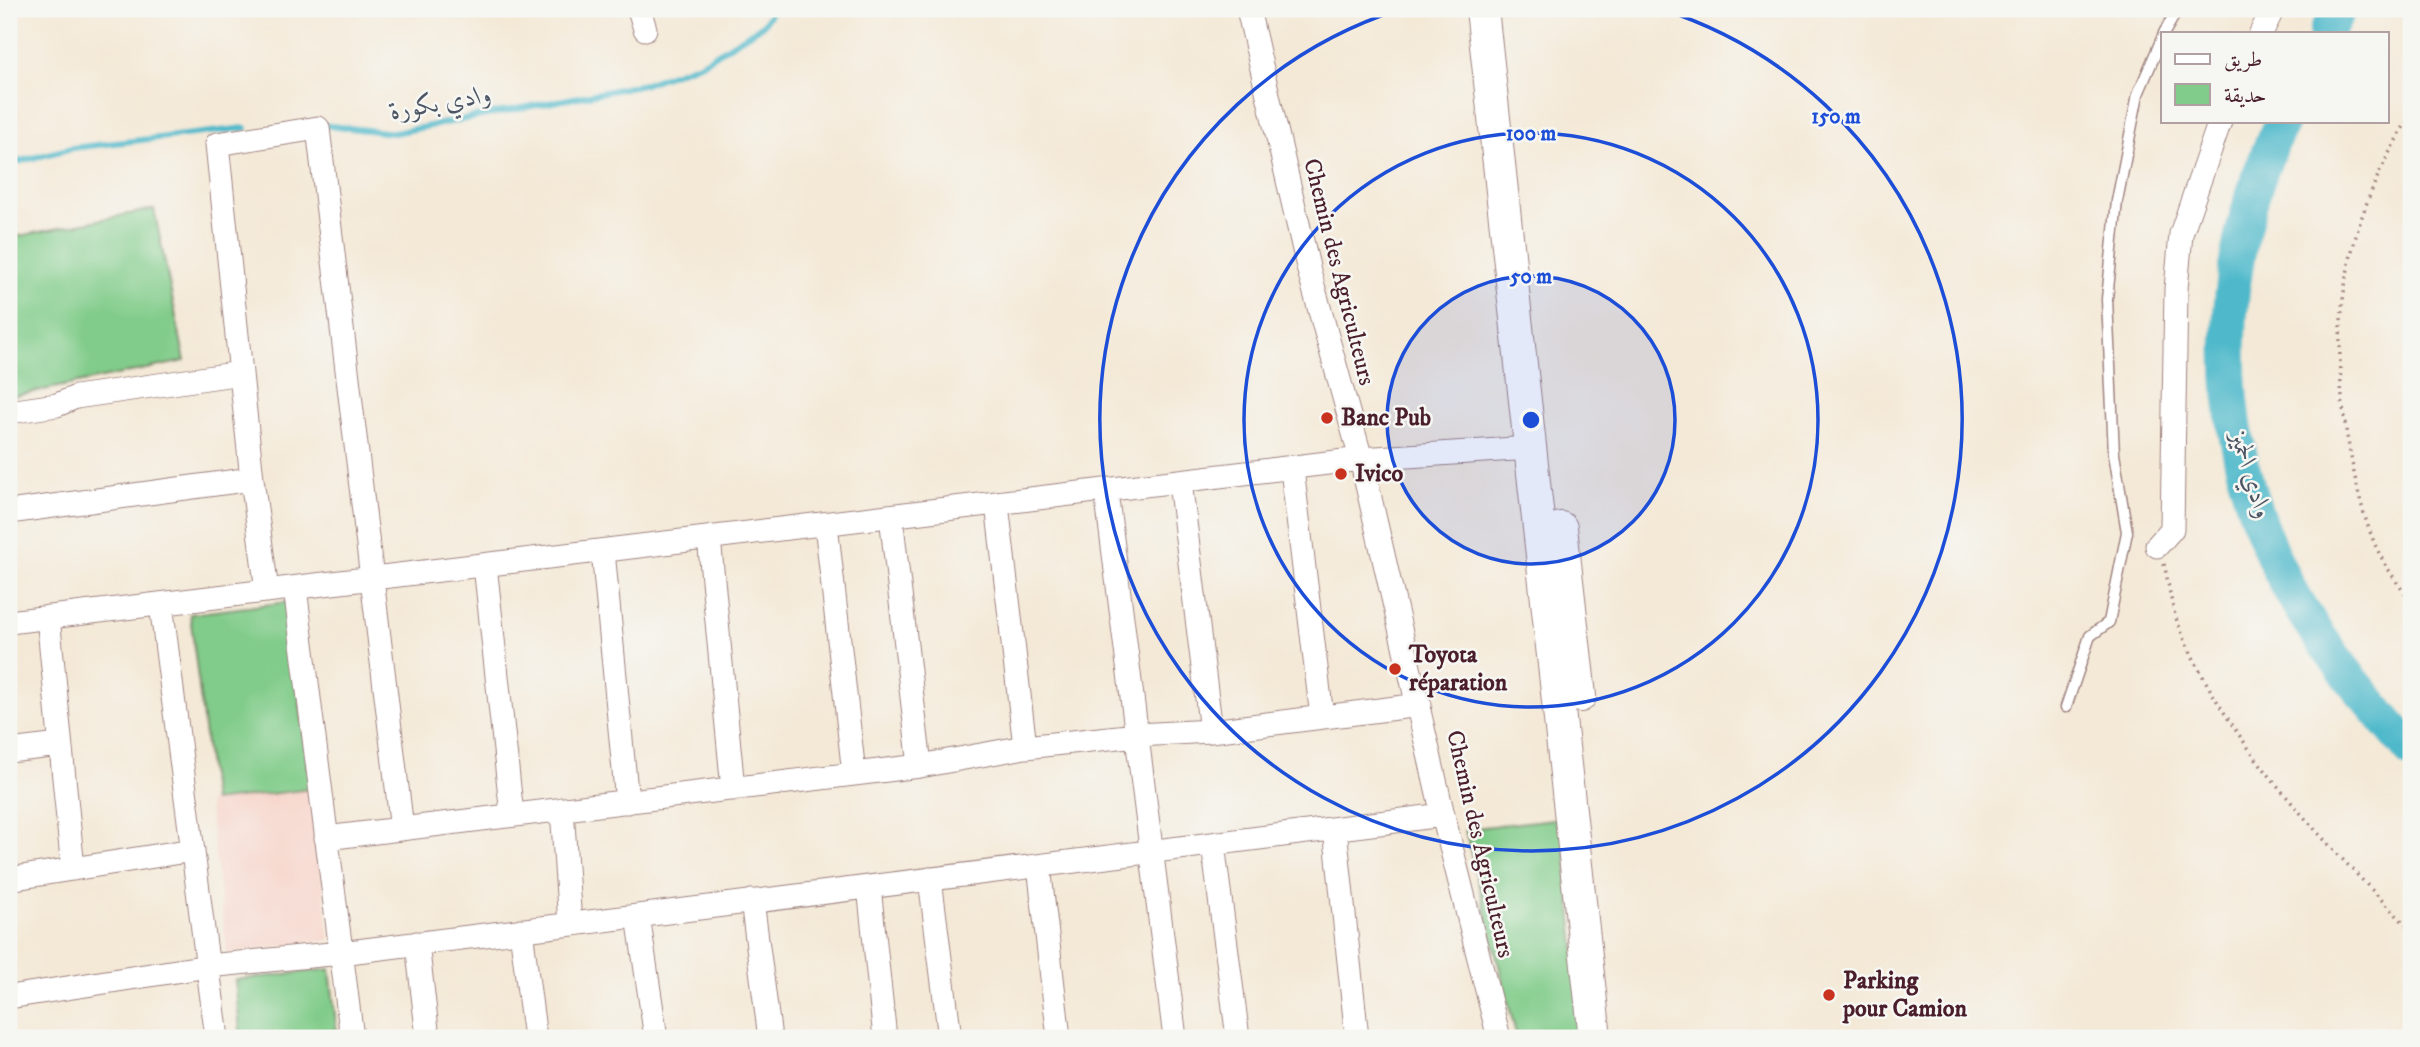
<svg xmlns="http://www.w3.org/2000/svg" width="2420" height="1047" viewBox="0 0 2420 1047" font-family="'IM FELL DW Pica',Amiri,serif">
<rect width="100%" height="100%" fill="#f6f6f2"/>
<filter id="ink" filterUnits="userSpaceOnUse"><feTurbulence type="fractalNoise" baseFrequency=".0143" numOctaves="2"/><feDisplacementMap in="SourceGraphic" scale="14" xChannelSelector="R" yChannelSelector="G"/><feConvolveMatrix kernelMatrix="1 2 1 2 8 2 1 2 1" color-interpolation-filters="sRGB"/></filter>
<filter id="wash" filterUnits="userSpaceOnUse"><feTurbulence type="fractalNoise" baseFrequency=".00686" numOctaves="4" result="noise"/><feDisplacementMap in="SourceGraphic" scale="28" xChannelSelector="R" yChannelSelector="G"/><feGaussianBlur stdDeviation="1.57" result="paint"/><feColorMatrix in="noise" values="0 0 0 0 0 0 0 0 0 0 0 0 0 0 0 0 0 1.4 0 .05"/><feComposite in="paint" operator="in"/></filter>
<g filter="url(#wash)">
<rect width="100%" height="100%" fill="#f4e9d7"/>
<path fill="#f7d1c6" d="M 311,789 L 330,940 L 227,953 L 208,801 Z"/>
<path fill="#81cc8a" stroke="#66765a" stroke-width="2" d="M 154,209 L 185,361 L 9,397 L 9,238 Z
M 287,602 L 311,789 L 213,801 L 190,614 Z
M 1562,818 L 1584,1038 L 1517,1038 L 1465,829 Z
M 330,969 L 337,1034 L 294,1038 L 241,1038 L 235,980 Z"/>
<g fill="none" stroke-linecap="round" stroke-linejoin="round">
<path stroke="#4fb9cb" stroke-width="6" d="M 322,125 L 394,133 L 645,84 L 702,63 L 763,25 L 773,9
M 9,164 L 72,148 L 245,128"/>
<path stroke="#4fb9cb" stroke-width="35" d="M 2326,33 L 2339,9
M 2282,121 C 2212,266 2210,436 2285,581 C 2317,642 2367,698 2411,751"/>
</g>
</g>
<g filter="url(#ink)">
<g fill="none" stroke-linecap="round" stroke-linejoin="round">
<defs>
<path id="service" d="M 2164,33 L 2178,9
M 2066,707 L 2090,636 L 2109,622 L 2127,532 L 2114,454 L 2107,299 L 2117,201 L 2138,94 L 2163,36"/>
<path id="minor" d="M 639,9 L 645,29
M 1248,9 L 1309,271 L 1361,459 L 1443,815 L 1499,1038
M 2261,33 L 2273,9
M 9,412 L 57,405 L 76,397 L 241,373
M 1292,469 L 1322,717
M 1180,482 L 1211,731
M 1106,491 L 1175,1038
M 997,504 L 1025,747
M 9,512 L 252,479
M 891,516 L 920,766
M 826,524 L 854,774
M 709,538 L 733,789
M 2157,546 L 2172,529 L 2176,289 L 2181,234 L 2220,121
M 603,551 L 627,802
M 485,565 L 512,815
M 295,588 L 352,1038
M 267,591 L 252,479 L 217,144 L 318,128 L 402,829
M 161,604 L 217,1038
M 48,617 L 73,869
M 9,622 L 1361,459 L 1530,448
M 9,751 L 60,745
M 562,809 L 570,924
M 1335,829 L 1357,1038
M 326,838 L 920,766 L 1025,747 L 1137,735 L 1211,731 L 1420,705
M 1213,844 L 1238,1038
M 1039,866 L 1059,1038
M 9,879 L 193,850
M 930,879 L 950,1038
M 869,887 L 885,1038
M 752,901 L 770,1038
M 638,916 L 656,1038
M 521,930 L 535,1038
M 417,943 L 428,1038
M 9,997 L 208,966 L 341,953 L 1443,815"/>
<path id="secondary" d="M 1482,9 L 1595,1038
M 1561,528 L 1580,696"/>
</defs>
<use href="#service" stroke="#9f8481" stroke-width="13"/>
<use href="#minor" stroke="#9f8481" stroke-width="25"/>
<use href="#secondary" stroke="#9f8481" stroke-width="34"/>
<path stroke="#9f8481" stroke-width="3.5" stroke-dasharray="2 5" stroke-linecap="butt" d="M 2411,115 C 2344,221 2326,330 2350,452 C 2356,484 2363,518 2377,549 C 2386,568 2400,586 2411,603
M 2164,564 C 2169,584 2171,607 2179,626 C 2228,746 2322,839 2411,930"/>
<use href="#service" stroke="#fff" stroke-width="10"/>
<use href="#minor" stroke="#fff" stroke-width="23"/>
<use href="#secondary" stroke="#fff" stroke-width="32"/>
</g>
</g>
<circle cx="1531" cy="420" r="144" fill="#1d4ed8" fill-opacity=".12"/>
<g fill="none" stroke="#1d4ed8" stroke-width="3.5">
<circle cx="1531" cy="420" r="144"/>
<circle cx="1531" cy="420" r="287"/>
<path d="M1661 9A431 431 0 1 1 1401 9"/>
</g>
<g fill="#c8321e" stroke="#f6f6f2" stroke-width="2.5">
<circle cx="1327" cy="418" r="7"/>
<circle cx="1341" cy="474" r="7"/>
<circle cx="1395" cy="669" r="7"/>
<circle cx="1829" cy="995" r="7"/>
</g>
<g text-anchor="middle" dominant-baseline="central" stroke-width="5" stroke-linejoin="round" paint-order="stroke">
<g font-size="24" fill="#4a1f2b" stroke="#f6f6f2">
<text transform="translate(1339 272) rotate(76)">Chemin des Agriculteurs</text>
<text transform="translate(1480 844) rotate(77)">Chemin des Agriculteurs</text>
</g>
<g font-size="24" font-weight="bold" fill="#4a1f2b" stroke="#f6f6f2" text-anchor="start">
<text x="1341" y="418">Banc Pub</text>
<text x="1355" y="474">Ivico</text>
<text x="1409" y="655">Toyota<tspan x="1409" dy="28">réparation</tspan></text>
<text x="1843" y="981">Parking<tspan x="1843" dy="28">pour Camion</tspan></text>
</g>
<g font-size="26" font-style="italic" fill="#4c5563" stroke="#f6f6f2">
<text transform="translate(441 103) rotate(-10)">وادي بكورة</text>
<text transform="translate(2251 475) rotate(73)">وادي الحميز</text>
</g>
</g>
<circle cx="1531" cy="420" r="10" fill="#1d4ed8" stroke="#f6f6f2" stroke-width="3.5"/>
<g font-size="21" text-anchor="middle" font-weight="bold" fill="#1d4ed8" stroke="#f6f6f2" stroke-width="5" stroke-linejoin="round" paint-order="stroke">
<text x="1836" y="123">150 m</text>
<text x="1531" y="140">100 m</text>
<text x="1531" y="283">50 m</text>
</g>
<rect width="2420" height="1047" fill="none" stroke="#f6f6f2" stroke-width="35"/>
<rect x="2161" y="32" width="228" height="91" fill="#f6f6f2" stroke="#b1a0a2" stroke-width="2"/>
<rect x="2175" y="54" width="35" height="10" fill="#ffffff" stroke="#b1a0a2" stroke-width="2"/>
<text x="2224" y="66" font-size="21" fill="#4a1f2b">طريق</text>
<rect x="2175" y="84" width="35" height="21" fill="#81cc8a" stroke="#b1a0a2" stroke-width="2"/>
<text x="2224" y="102" font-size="21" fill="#4a1f2b">حديقة</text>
</svg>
